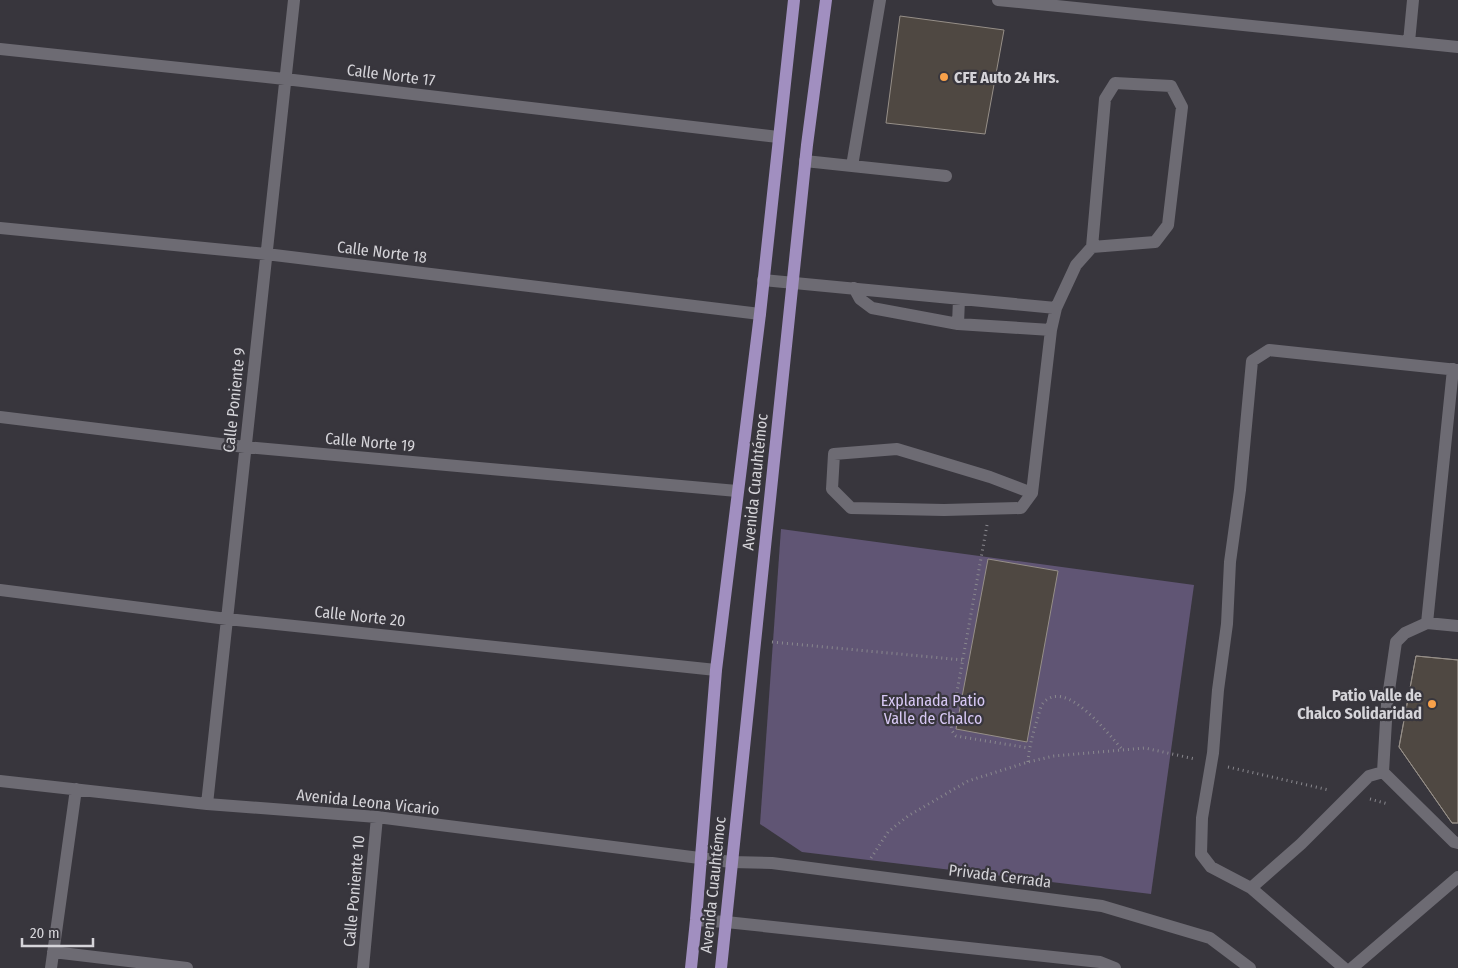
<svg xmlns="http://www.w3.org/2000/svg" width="1458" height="968" viewBox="0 0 1458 968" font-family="'Fira Sans Condensed',sans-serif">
<rect width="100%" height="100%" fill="#38363d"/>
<path fill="#605574" d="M 781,529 L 1194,585 L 1151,894 L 802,852 L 760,824 Z"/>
<path fill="#4f4842" stroke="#968f88" d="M 900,16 L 1004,30 L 985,134 L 886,123 Z
M 988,559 L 1058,571 L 1027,742 L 956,729 Z
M 1416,656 L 1458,660 L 1458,823 L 1452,823 L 1399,747 Z
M 1416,656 L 1458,660 L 1458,823 L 1452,823 L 1399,747 Z"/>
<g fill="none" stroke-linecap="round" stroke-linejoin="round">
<path stroke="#89888e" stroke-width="3" stroke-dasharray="1 4" stroke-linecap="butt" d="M 987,525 L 951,725 L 952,731 L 956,736 L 1029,748
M 772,642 L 963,660
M 1028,762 C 1029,747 1033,734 1037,720 C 1039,715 1040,706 1044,702 C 1067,679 1107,733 1122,749
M 1228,767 L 1329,790
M 1370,799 L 1388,804
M 871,858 L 888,832 L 908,816 L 968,781 L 1028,762 L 1054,756 L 1145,748 L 1195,759"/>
<path stroke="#6d6b73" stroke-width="12" d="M 998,0 L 1458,47
M 1409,42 L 1413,0
M 0,49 L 285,79 L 778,137
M 805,161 L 946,176
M 852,166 L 880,0
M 0,228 L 266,254 L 760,314
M 763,280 L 1056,308 L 1076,265 L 1092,247 L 1155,242 L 1168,225 L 1182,107 L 1171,86 L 1115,83 L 1105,99 L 1092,247
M 854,288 L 860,299 L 872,308 L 958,324 L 1051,330 L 1056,308
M 958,324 L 959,299
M 0,417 L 245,447 L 737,491
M 1032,493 L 990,477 L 897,449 L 834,454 L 832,489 L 851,508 L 944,510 L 1021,508 L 1032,493 L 1051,330
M 0,590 L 227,619 L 716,670
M 1427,623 L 1453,369
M 1458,626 L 1427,623 L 1405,633 L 1396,642 L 1387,704 L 1383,772 L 1454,842 L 1458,843
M 0,781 L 207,804 L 377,817 L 731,862 L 772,863 L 1102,906 L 1210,938 L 1250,968
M 207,804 L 294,0
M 1251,888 L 1301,844 L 1369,776 L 1383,772
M 696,920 L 726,922 L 1100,962 L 1115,968
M 53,952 L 187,968
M 51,968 L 76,789
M 363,968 L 377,817
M 1344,968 L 1251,888 L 1211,867 L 1201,854 L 1202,818 L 1213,753 L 1218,690 L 1227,624 L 1230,562 L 1240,490 L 1252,361 L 1269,350 L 1458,370
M 1352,968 L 1458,877"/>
<path stroke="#a18fc0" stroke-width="12" d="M 691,968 L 696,920 L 716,670 L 760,314 L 794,0
M 721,968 L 807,145 L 826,0"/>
</g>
<g fill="#f8a14a" stroke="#38363d" stroke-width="2">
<circle cx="944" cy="77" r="5"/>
<circle cx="1432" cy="704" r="5"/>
</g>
<g text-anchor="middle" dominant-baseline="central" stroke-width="4.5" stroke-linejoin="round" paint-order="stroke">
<g font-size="16" fill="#d5d4d9" stroke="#38363d">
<text transform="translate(391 75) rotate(7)">Calle Norte 17</text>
<text transform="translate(382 252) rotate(7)">Calle Norte 18</text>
<text transform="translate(234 400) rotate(-84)">Calle Poniente 9</text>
<text transform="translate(370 442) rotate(5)">Calle Norte 19</text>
<text transform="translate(755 482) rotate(-84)">Avenida Cuauhtémoc</text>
<text transform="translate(360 616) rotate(6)">Calle Norte 20</text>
<text transform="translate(368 802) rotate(6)">Avenida Leona Vicario</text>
<text transform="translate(1000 876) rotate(7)">Privada Cerrada</text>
<text transform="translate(713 885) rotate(-84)">Avenida Cuauhtémoc</text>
<text transform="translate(354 891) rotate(-85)">Calle Poniente 10</text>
</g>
<g font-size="16" font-weight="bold" fill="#d5d4d9" stroke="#38363d" text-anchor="start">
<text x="954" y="77">CFE Auto 24 Hrs.</text>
<text x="1422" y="695" text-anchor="end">Patio Valle de<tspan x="1422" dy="18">Chalco Solidaridad</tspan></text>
</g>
<g font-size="16" fill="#d7c8f4" stroke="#38363d">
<text x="933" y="700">Explanada Patio<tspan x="933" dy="18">Valle de Chalco</tspan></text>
</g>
</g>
<path d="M22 938v8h71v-8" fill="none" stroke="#d5d4d9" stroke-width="2.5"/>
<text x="30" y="938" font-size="15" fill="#d5d4d9" stroke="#38363d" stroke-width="4" paint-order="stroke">20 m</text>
</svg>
